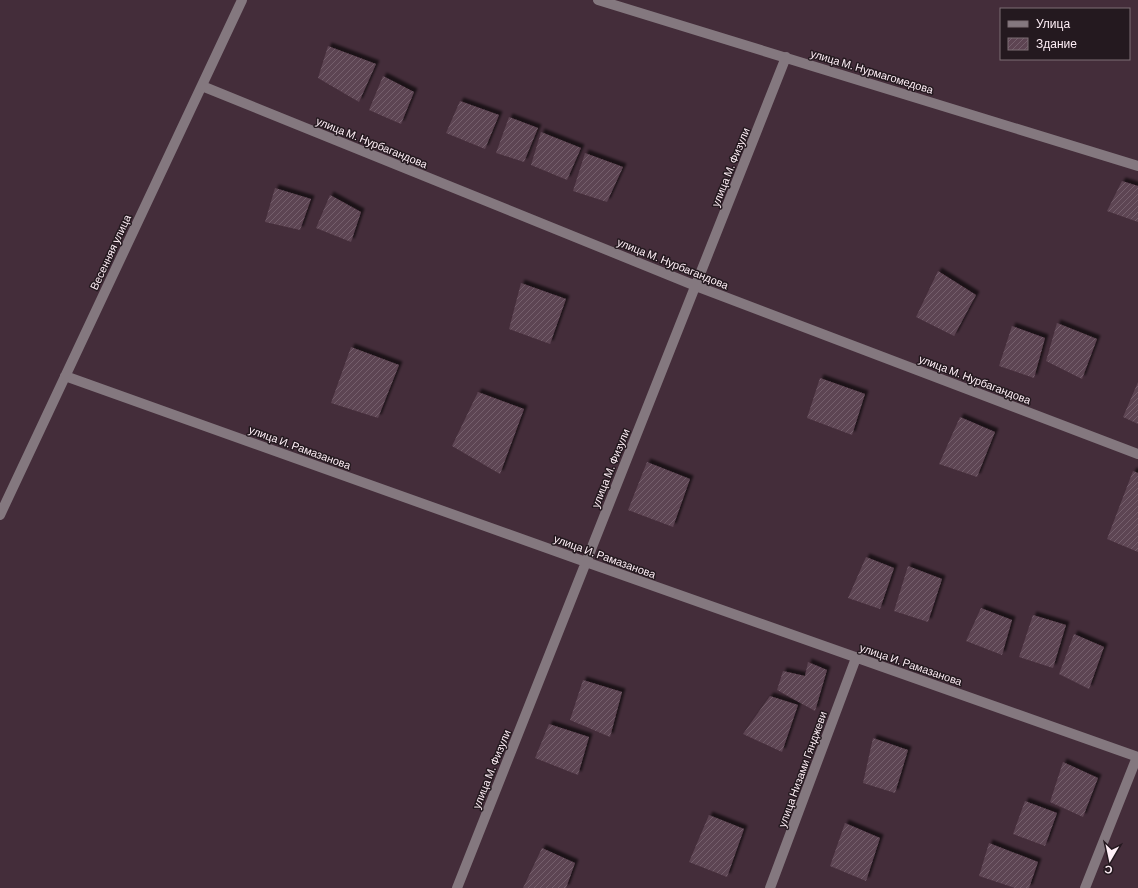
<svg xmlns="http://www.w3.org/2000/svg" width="1138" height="888" viewBox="0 0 1138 888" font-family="Barlow,sans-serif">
<defs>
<pattern id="building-hatch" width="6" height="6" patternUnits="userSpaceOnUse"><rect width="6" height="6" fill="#5d4452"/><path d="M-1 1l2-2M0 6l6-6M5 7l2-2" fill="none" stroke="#755f6c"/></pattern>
<filter id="shadow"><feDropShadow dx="3.5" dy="-3.5" stdDeviation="1" flood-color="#0009"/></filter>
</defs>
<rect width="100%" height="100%" fill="#442d3a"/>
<path fill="url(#building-hatch)" filter="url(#shadow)" d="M 328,46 L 376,64 L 359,102 L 318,78 Z
M 383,76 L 414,92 L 401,124 L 369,110 Z
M 460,101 L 499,115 L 485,149 L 446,133 Z
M 509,117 L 538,128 L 524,162 L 496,153 Z
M 541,132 L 581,148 L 567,180 L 531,165 Z
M 585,153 L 623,167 L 607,202 L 573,191 Z
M 1122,181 L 1138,186 L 1138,222 L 1107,211 Z
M 275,188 L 311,199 L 300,230 L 265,222 Z
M 330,195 L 361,212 L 351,242 L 316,228 Z
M 938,271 L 976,295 L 954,336 L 916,317 Z
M 521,283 L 566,299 L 550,344 L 509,329 Z
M 1057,323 L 1097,339 L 1082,379 L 1046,361 Z
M 1012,326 L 1045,338 L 1034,378 L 999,366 Z
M 351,347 L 399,365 L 378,418 L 331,403 Z
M 820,378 L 865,394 L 852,435 L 807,418 Z
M 1138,382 L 1138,424 L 1123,417 Z
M 478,392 L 524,409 L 500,474 L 452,446 Z
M 960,417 L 995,432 L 977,477 L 939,464 Z
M 647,462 L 690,479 L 673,527 L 628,510 Z
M 1133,471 L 1138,473 L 1138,552 L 1107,539 Z
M 866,557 L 894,568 L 880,609 L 848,598 Z
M 908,566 L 942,579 L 928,622 L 894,611 Z
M 981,608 L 1012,620 L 1002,655 L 966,641 Z
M 1033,615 L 1066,625 L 1053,668 L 1019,657 Z
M 1074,634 L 1104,647 L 1089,689 L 1059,674 Z
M 808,662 L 827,670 L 815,711 L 777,690 L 783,671 L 805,676 Z
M 583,680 L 622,692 L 610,737 L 570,720 Z
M 770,696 L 798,705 L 782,752 L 743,734 Z
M 549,724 L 589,737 L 578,775 L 535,758 Z
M 873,738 L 908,750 L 895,793 L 863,783 Z
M 1063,762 L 1098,778 L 1083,817 L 1050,802 Z
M 1025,801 L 1057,813 L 1045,846 L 1013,834 Z
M 709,815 L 744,829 L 727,877 L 689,862 Z
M 845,823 L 880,838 L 866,881 L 830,866 Z
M 989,843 L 1038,862 L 1029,888 L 1015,888 L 979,876 Z
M 542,848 L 575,863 L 566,888 L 523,888 Z"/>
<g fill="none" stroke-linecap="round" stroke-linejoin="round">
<path stroke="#84787f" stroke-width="10" d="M 598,0 L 1138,166
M 202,86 L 696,286 L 1138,454
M 65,376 L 586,562 L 1138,757
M 0,515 L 242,0
M 457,888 L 786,57
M 770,888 L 856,658
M 1085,888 L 1137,757"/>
</g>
<g text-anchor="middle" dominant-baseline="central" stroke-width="3" stroke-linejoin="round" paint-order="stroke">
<g font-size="11" fill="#ffeff7" stroke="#24191f">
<text transform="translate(872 71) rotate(17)">улица М. Нурмагомедова</text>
<text transform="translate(372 142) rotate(22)">улица М. Нурбагандова</text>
<text transform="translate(730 167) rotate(-68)">улица М. Физули</text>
<text transform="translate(110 252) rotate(-65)">Весенняя улица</text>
<text transform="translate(673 263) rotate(22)">улица М. Нурбагандова</text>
<text transform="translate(975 379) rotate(21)">улица М. Нурбагандова</text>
<text transform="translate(300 447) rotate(20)">улица И. Рамазанова</text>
<text transform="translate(610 468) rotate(-68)">улица М. Физули</text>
<text transform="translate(605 556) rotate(20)">улица И. Рамазанова</text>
<text transform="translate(911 664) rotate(19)">улица И. Рамазанова</text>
<text transform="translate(491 769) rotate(-68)">улица М. Физули</text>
<text transform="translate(802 769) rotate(-70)">улица Низами Гянджеви</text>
</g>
</g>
<rect x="1000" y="8" width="130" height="52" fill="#24191f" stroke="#7c6f75"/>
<rect x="1008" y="21" width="20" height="6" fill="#84787f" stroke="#7c6f75"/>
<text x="1036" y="28" font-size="12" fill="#ffeff7">Улица</text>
<rect x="1008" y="38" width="20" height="12" fill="url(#building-hatch)" stroke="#7c6f75"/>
<text x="1036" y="48" font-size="12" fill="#ffeff7">Здание</text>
<g transform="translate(1110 860) rotate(189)" stroke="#24191f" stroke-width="3" paint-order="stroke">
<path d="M0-3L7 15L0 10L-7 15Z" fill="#ffeff7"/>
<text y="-6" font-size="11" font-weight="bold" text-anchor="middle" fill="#ffeff7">С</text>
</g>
</svg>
